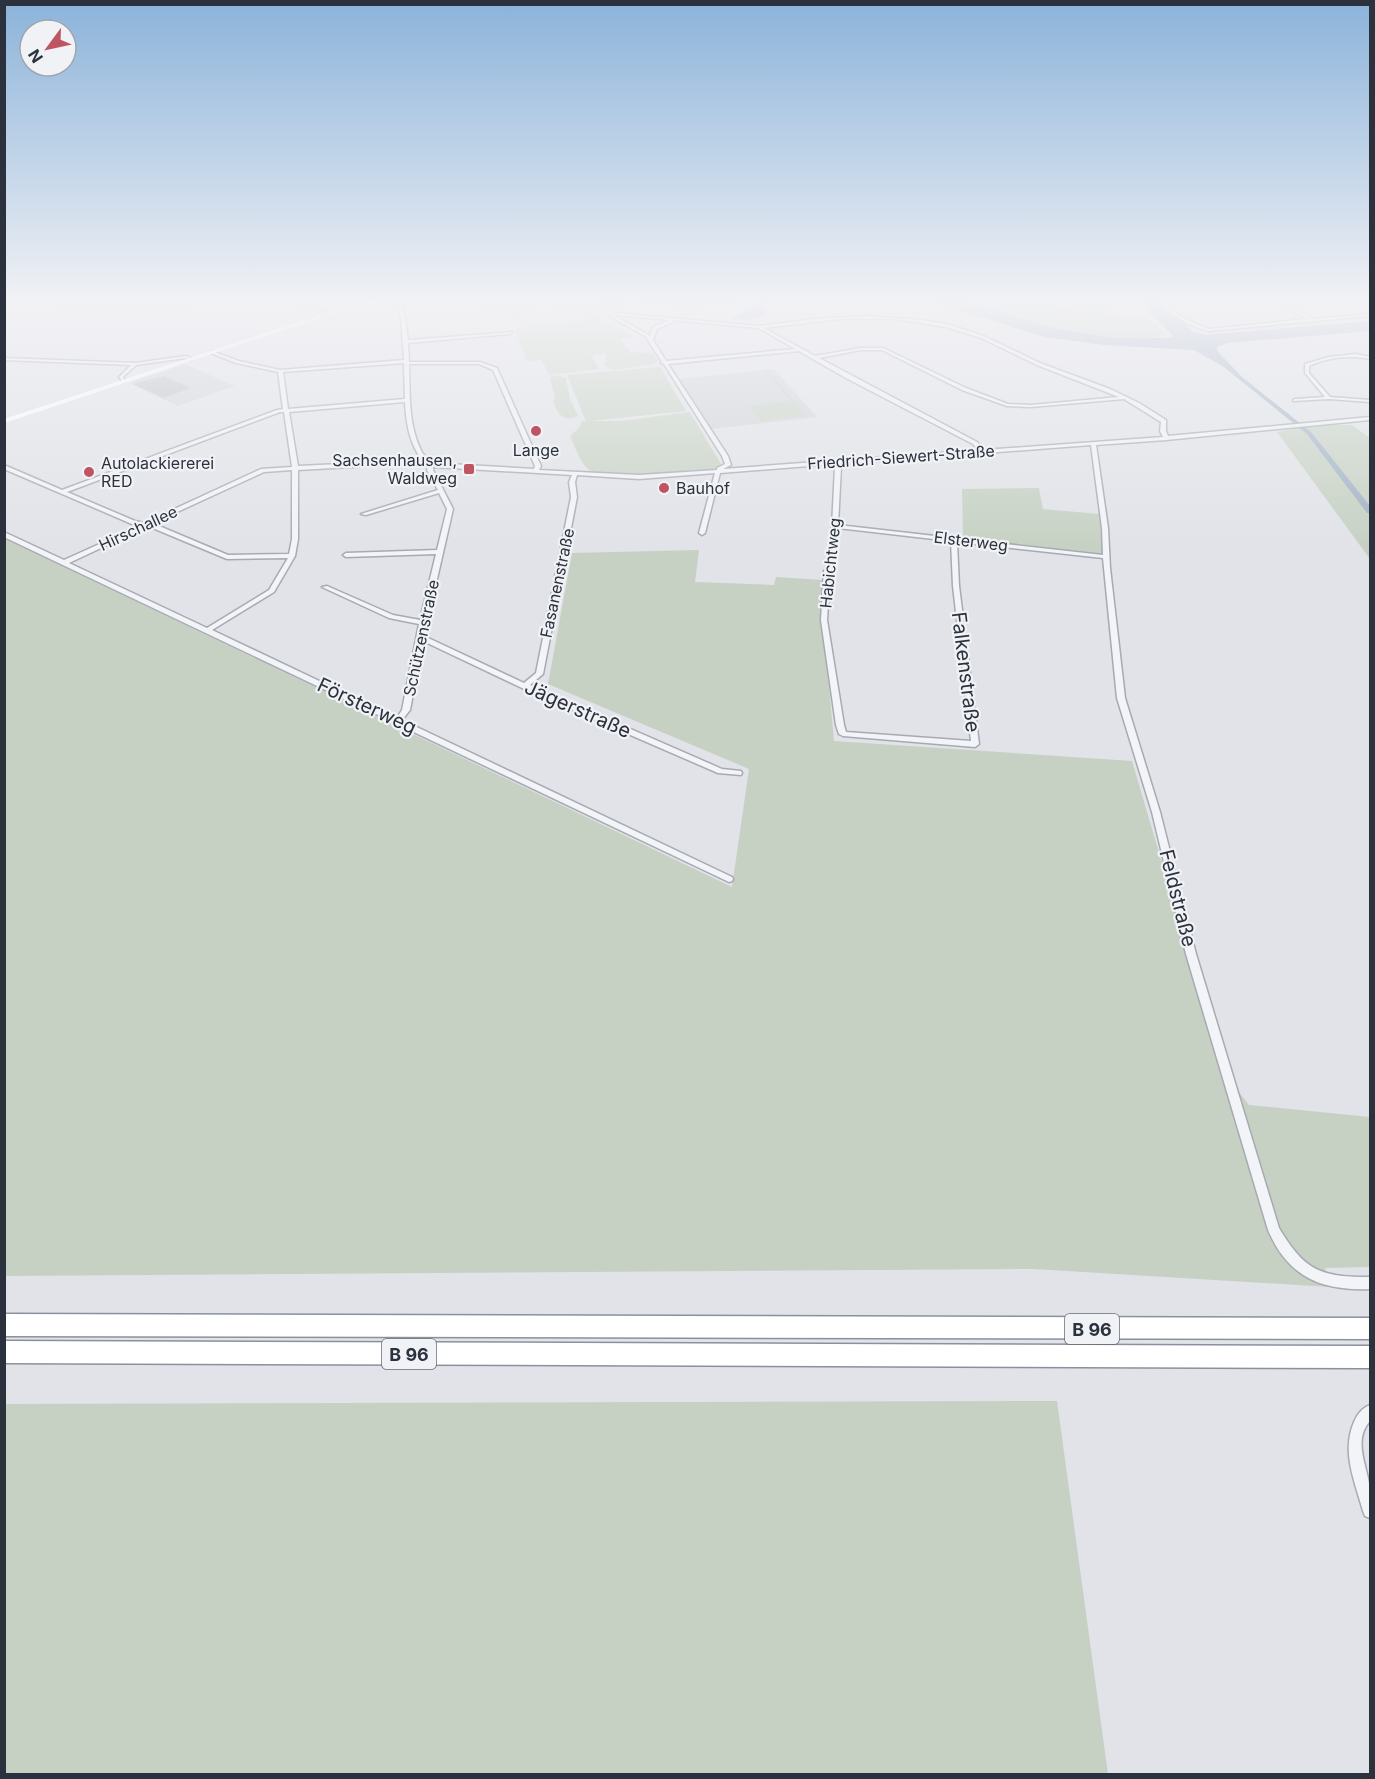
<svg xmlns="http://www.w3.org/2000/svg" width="1375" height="1779" viewBox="0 0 1375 1779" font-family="Inter,sans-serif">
<rect width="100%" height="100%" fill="#e1e3e8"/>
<path fill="#cfd3d9" d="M 185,364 L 235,386 L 178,406 L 129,383 Z
M 774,369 L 817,417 L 711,429 L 679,379 Z"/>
<path fill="#c6d1c3" d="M 45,299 L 190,299 L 188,311 L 55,311 L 63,305 Z
M 567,299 L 593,300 L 601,305 L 621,303 L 621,307 C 611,311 600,307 591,312 L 601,317 L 599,321 L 632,335 L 632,337 L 620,339 L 630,352 L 653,353 L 658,361 L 653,364 L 613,370 L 605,366 L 606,353 L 591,355 L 599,369 L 549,375 L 542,360 L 527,361 L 516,331 L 518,328 L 585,321 L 582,318 L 587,316 L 584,314 L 538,304 L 527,309 L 531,312 L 530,313 L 515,318 L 506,316 L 481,308 L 473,302 L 411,300 Z
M 966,299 L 1029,299 L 1064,308 L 1104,311 L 1122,317 L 1146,317 L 1166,334 L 1157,337 L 1115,338 L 1059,329 L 960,301 L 972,300 Z
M 660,367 L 686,411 L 590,421 L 620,421 L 690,412 L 721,464 L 714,469 C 691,471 603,482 588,469 C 579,460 575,447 570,436 L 579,428 L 582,421 L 586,421 L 567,375 Z
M 768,370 L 807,416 L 761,421 L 749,406 L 791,401 L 765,371 Z
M 555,375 L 566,378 L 570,399 L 578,416 C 564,423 558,414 553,402 L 555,398 L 550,378 Z
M 1321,425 L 1352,425 L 1370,438 L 1370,559 L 1277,432 Z
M 1039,488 L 1043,509 L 1099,514 L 1103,554 L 963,538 L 962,489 Z
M 4,538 L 732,887 L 749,769 L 548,684 L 572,553 L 699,550 L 695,582 L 774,585 L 776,577 L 822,580 L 823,620 L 834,741 L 1132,761 L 1224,1073 L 1249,1105 L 1370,1117 L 1370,1267 L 1325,1268 L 1331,1287 L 1034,1269 L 5,1276 Z
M 1057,1401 L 1108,1774 L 5,1774 L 5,1404 Z"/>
<path fill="#a0b1c4" d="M 582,299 L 675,301 L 831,299 L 768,302 L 762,307 L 766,314 C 756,321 743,320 731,319 L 758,303 L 690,306 L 625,303 L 608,306 Z
M 908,299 L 952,299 L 1059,329 L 1115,338 L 1169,338 L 1173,336 L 1142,304 L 1142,299 L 1157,299 L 1192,331 L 1205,335 L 1370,321 L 1370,331 L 1227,343 L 1217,347 L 1217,351 L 1242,377 L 1194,350 L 1104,345 L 1044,337 L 940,304 Z"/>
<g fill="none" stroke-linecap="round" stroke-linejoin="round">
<path fill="#a0b1c4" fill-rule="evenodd" d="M 1222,361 L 1311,432 L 1370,506 L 1370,513 L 1367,513 L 1307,434 L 1220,364 Z"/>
</g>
<path fill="#b9bdc4" d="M 164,376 L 191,388 L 163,398 L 133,384 Z"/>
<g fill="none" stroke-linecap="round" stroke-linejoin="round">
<defs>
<path id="minor" d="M 287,299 L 292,299 L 329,314 L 326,315 Z
M 396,299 L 400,299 L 405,317 L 408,340 L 512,332 L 510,334 L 408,343 L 409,362 L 480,362 L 497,368 L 541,466 L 539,470 L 639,475 L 717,470 L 717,468 L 725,464 L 722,456 L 664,364 L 661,363 L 662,362 L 645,336 L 611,317 L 612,315 L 604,314 L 605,312 L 760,326 L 814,319 L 867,316 L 920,320 L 947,324 L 984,336 L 1040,363 L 1110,389 L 1139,403 L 1166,420 L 1166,431 L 1168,436 L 1370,417 L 1370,420 L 1166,440 L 1096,445 L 1108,528 L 1110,568 L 1125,698 L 1160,812 L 1196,954 L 1279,1228 C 1305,1271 1320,1277 1370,1277 L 1370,1289 C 1321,1291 1288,1277 1268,1230 L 1186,954 L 1152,812 L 1117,698 L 1103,558 L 957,542 L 959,586 L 979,744 L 975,747 L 843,736 L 839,734 L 836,725 L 821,620 L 824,571 L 826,569 L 832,526 L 835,467 L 834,464 L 720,473 L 705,533 L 702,535 L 699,533 L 715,473 L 639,479 L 577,475 L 575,482 L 577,497 L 543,674 L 530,685 L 722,769 L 741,771 L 742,773 L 741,775 L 718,773 L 522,688 L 423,641 L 410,710 L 402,720 L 732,877 L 733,879 L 732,881 L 729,882 L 4,537 L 4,532 L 64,560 L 139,526 L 132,524 L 4,469 L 4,465 L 62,490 L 277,410 L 283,409 L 278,372 L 236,363 L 211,353 L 211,351 L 239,361 L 280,370 L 404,360 L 401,317 ZM 613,315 L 669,320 L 653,327 L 650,336 ZM 841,319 L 894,319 L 946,327 L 981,338 L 1037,365 L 1119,397 L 1031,405 L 1008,404 L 966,388 L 883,348 L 861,348 L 815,356 L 764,328 ZM 673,320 L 759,328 L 795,349 L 666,361 L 653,340 L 657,329 L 673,322 ZM 861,350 L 882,350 L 962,390 L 1007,406 L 1031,407 L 1124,399 L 1161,422 L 1160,431 L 1163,437 L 984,450 L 977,442 L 819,358 ZM 799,351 L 844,377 L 973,444 L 978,450 L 723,469 L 731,465 L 728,456 L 668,364 ZM 404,363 L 405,399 L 288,409 L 283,372 ZM 409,364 L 479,364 L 493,370 L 535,466 L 534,469 L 431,463 C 427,459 422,454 420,448 C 408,422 410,392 409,364 ZM 405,402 C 406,422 409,443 422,460 L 298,466 L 289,412 ZM 280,412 L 284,412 L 292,467 L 261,469 L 144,523 L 135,521 L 67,492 ZM 1091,445 L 1102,528 L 1103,555 L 838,525 L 841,467 L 839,464 ZM 425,463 L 428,465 L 427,470 L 438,490 L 361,514 L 366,515 L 439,493 L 447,509 L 437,550 L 346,553 L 343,555 L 346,557 L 436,554 L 420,620 L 393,615 L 327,586 L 322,587 L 389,618 L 419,624 L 402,710 L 397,718 L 212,630 L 274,592 L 295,556 L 298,539 L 298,470 ZM 433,467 L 572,475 L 569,482 L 571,497 L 536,673 L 524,683 L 424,636 L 453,509 L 433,470 ZM 292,470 L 292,539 L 289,554 L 228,555 L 159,526 L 151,524 L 264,472 ZM 146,527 L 155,529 L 227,559 L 288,558 L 269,590 L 207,628 L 69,563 ZM 838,528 L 951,541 L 953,586 L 971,741 L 846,732 L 844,725 L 827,620 L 830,572 L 832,570 Z
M 952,299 L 980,299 L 978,300 L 954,300 Z
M 1036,299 L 1042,299 L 1061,305 L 1100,306 L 1103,299 L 1107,299 L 1104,307 L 1102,308 L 1061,307 Z
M 1158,299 L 1162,299 L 1170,308 L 1183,318 L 1209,329 L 1308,319 L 1274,300 L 1241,302 L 1242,300 L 1278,299 L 1313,319 L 1370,314 L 1370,316 L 1209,331 C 1189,326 1170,316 1158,299 Z
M 1356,354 L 1370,357 L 1370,359 C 1351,355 1328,357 1309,366 L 1309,373 L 1330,397 L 1370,400 L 1370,402 L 1329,399 L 1293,401 L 1293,400 L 1295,399 L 1325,397 L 1305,373 L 1305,364 L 1329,357 Z
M 186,356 L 193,359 L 191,360 L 186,358 L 136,365 L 123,377 L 125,381 L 123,382 L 119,377 L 131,365 L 4,360 L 4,358 L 135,363 Z
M 1370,1405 L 1370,1421 C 1352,1441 1368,1467 1370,1490 C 1371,1499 1371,1510 1370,1518 L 1365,1516 L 1363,1511 C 1355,1482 1341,1452 1354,1422 C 1357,1415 1362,1408 1370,1405 Z"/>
<path id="trunk" d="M 4,1314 L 1370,1318 L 1370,1339 L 4,1336 Z
M 4,1341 L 1370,1346 L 1370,1368 L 4,1363 Z"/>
</defs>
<use href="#minor" stroke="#a7aab2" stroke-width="3"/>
<use href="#trunk" stroke="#8a919d" stroke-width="3"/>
<use href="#minor" fill="#f3f4f7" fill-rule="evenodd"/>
<path fill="#fff" fill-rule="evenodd" d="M 387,299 L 398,299 L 344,310 L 4,423 L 4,419 L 341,308 Z"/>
<use href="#trunk" fill="#fff" fill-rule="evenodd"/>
</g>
<linearGradient id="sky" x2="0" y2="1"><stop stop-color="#8bb3da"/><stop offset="0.55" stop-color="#f2f2f5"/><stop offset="1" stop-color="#f2f2f5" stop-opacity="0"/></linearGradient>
<rect width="1375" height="548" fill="url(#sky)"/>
<g fill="#bf5462" stroke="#f0f2f6" stroke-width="2">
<circle cx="536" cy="431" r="6"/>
<rect x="463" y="463" width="12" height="12" rx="3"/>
<circle cx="89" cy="472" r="6"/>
<circle cx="664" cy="488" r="6"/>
</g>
<g text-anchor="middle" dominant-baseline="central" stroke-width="4.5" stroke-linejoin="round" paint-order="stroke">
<g font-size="16" fill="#2b323e" stroke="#f0f2f6" text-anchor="start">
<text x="536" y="450" text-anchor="middle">Lange</text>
<text x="457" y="460" text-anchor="end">Sachsenhausen,<tspan x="457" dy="18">Waldweg</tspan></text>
<text x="101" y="463">Autolackiererei<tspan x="101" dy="18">RED</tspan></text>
<text x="676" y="488">Bauhof</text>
</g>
<g font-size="16" fill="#2b323e" stroke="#f0f2f6">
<text transform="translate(901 457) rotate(-4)">Friedrich-Siewert-Straße</text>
<text transform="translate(138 528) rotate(-25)">Hirschallee</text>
<text transform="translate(971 541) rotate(7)">Elsterweg</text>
<text transform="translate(830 563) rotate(-84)">Habichtweg</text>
<text transform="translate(557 583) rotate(-78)">Fasanenstraße</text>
<text transform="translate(421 638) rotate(-78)">Schützenstraße</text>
</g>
<g fill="#f0f2f6" stroke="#666c75" stroke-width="1.5">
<rect x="1065" y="1314" width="54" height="30" rx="4.5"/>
<rect x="382" y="1339" width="54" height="30" rx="4.5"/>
</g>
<g font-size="18" font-weight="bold" fill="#2b323e">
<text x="1092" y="1329">B 96</text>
<text x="409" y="1354">B 96</text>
</g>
<g font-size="20" fill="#2b323e" stroke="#f0f2f6">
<text transform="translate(966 672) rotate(83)">Falkenstraße</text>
<text transform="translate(367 706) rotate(25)">Försterweg</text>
<text transform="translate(578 709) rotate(24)">Jägerstraße</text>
<text transform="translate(1178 898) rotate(76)">Feldstraße</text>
</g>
</g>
<rect width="1375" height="1779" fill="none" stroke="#2b323e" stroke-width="12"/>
<g transform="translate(48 48) rotate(237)"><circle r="28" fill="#f0f2f6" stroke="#a1a5ac" stroke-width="1.5"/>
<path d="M0-4.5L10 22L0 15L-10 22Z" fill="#bf5462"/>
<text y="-9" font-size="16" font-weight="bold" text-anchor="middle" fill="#2b323e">N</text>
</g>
</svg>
